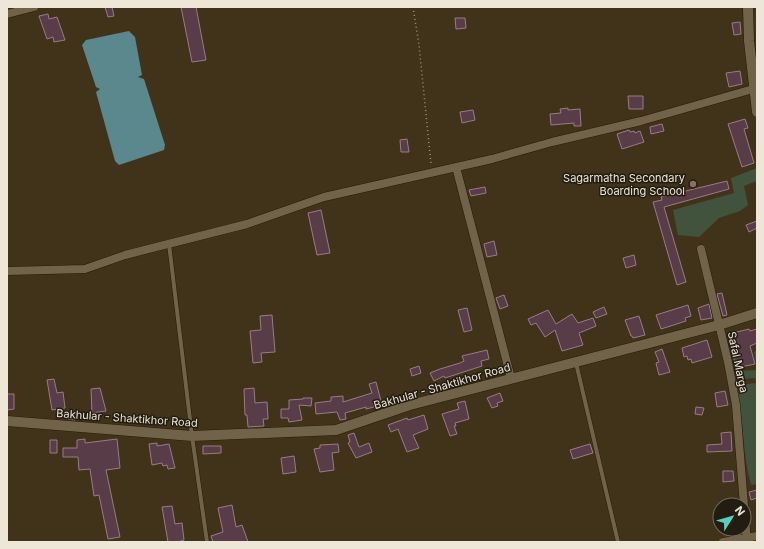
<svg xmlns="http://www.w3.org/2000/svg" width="764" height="549" viewBox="0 0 764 549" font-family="Inter,sans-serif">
<rect width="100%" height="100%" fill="#40331a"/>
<path fill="#41533c" d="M 757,168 L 757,181 L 744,186 L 748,205 L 740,211 L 719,218 L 699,237 L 678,235 L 673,210 L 734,193 L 731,178 Z
M 757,350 L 757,484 L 751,485 C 742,452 744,418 736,385 L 756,383 L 755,378 L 735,380 L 735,371 L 756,370 L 756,363 L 754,352 Z"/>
<path fill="#5a888c" d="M 129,31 L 135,37 L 142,75 L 138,77 L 144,79 L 165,145 L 164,150 L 119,165 L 115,161 L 96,92 L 100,89 L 96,87 L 82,45 L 86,40 Z"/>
<path fill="#583c48" stroke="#9a7b87" d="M 105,7 L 112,7 L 114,16 L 108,17 Z
M 181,7 L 196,7 L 206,60 L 192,62 Z
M 48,14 L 49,19 L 57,17 L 65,40 L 54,42 L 53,37 L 47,39 L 39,16 Z
M 455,18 L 465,18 L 466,28 L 456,29 Z
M 740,22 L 741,34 L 734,35 L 732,23 Z
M 740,71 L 742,84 L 729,87 L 726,73 Z
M 628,96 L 643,96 L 643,109 L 629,109 Z
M 568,108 L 568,110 L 580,109 L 581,126 L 574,126 L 574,123 L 551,125 L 550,114 L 561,113 L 560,109 Z
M 473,110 L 475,120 L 462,123 L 460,112 Z
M 745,119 L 748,128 L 744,129 L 754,163 L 742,167 L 728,124 Z
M 662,124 L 664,131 L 651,134 L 650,127 Z
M 629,130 L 630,132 L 634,131 L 635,133 L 640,131 L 644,142 L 622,149 L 617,134 Z
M 407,139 L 409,152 L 401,152 L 400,140 Z
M 727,181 L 729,189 L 664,207 L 686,282 L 677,285 L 653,202 L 662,200 L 661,197 Z
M 485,187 L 486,193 L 471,196 L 469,190 Z
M 321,210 L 330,253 L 317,255 L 308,213 Z
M 757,221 L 757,228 L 749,232 L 746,225 Z
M 494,241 L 497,255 L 487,257 L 484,244 Z
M 634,255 L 636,265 L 626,268 L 623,258 Z
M 722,293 L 727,315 L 723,316 L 717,294 Z
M 504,295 L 508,306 L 500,309 L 496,298 Z
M 709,304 L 712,318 L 701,320 L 698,308 Z
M 688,305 L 691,316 L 685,318 L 686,321 L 661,329 L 656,315 Z
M 604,307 L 607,314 L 596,318 L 593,312 Z
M 467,308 L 472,330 L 464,332 L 458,310 Z
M 548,310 L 556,324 L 572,314 L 578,323 L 593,318 L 596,326 L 579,333 L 583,345 L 562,351 L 555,330 L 545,337 L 536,323 L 531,325 L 528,319 Z
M 272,315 L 275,352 L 261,353 L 262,362 L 253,363 L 250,331 L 261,330 L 260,316 Z
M 639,316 L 645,335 L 633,338 L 632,336 L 631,336 L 625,320 Z
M 749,329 L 750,331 L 757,329 L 757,343 L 750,346 L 755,364 L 736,368 L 729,334 Z
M 707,340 L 712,357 L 692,363 L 691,359 L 688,360 L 687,356 L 684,357 L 682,348 Z
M 662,349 L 670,372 L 659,375 L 656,363 L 659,362 L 655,352 Z
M 487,350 L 489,359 L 481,361 L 482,366 L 445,378 L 444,376 L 434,381 L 430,373 L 440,369 L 460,363 L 464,361 L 462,356 Z
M 419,366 L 421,373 L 412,376 L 410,369 Z
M 54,379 L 57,393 L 63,392 L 65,408 L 52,410 L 47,380 Z
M 376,382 L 381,401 L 373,403 L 374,407 L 366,409 L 366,407 L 345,413 L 346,419 L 340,420 L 337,412 L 316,414 L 315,403 L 331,401 L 331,397 L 343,396 L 343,402 L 372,393 L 369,384 Z
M 100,388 L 106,411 L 92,413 L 91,389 Z
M 254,388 L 255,403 L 267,402 L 268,419 L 263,419 L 264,426 L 248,427 L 247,415 L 245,415 L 244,389 Z
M 725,391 L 728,405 L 717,407 L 715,393 Z
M 500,393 L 503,401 L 497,403 L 498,406 L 492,408 L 487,398 Z
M 7,394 L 14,394 L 14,409 L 7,410 Z
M 303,398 L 312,398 L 311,406 L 299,405 L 302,420 L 289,422 L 288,418 L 281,418 L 281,409 L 289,409 L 289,400 L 303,399 Z
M 465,401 L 469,419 L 455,423 L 456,426 L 454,426 L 457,434 L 450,436 L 442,414 L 459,409 L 457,403 Z
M 696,407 L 704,408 L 702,415 L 695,414 Z
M 74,411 L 75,420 L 68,419 L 67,412 Z
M 424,415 L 428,429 L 413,435 L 419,448 L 407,452 L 398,429 L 391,432 L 388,425 L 407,418 L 408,420 Z
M 731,432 L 732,451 L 707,452 L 707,445 L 722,444 L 721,433 Z
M 354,433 L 359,447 L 369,443 L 372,452 L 356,458 L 348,443 L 350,442 L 348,435 Z
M 85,439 L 85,443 L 117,439 L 120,468 L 106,470 L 120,537 L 108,539 L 99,495 L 94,496 L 90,469 L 79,470 L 78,457 L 63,457 L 63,448 L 77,448 L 77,440 Z
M 50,440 L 57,440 L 57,453 L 50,453 Z
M 157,443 L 157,446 L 169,444 L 175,468 L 168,469 L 167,465 L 163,466 L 162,463 L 152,465 L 149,444 Z
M 338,444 L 339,452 L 332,453 L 334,470 L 320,472 L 314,449 L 320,448 L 320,445 Z
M 590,444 L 593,453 L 573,459 L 570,450 Z
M 203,446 L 221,446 L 221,453 L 203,454 Z
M 294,456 L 296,472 L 283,474 L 281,458 Z
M 723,471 L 733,471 L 734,481 L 723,482 Z
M 757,490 L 757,498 L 751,500 L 749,492 Z
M 232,505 L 236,527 L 242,525 L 248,542 L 213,542 L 211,536 L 223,532 L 218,508 Z
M 172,506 L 175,524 L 182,523 L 184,540 L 178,542 L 168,542 L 162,507 Z"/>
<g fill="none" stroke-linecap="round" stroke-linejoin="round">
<defs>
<path id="service" d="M 169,244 L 192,436 L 207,542
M 576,363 L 618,542"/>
<path id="minor" d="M 7,14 L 34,7
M 456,167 L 511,378
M 701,249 L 728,362 L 736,405 L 744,505
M 7,271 L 85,269 L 125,255 L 247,224 L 324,197 L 492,159 L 552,142 L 641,121 L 753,89
M 744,507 L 747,542
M 723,542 L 757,536"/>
<path id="tertiary" d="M 748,7 L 749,41 L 757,112
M 7,421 L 192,436 L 336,430 L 410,405 L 719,325 L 757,313"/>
</defs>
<use href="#service" stroke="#271a03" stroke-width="5"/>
<use href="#minor" stroke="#271a03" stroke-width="9"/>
<use href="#tertiary" stroke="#271a03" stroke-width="11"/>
<path stroke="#9c927e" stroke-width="1.5" stroke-dasharray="1 3" stroke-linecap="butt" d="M 413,7 L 419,45 L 431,164"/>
<use href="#service" stroke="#716349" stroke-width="4"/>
<use href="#minor" stroke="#716349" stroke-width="8"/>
<use href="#tertiary" stroke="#716349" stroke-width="10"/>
</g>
<circle fill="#8d6e63" stroke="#221c11" stroke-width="1.5" cx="693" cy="184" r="4"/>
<g text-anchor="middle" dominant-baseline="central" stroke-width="3" stroke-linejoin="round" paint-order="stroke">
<g font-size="11" fill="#eee6d7" stroke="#221c11" text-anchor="end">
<text x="685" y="178">Sagarmatha Secondary<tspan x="685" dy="13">Boarding School</tspan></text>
</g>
<g font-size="11" fill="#eee6d7" stroke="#221c11">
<text transform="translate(738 362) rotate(78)">Safal Marga</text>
<text transform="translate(442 386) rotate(-16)">Bakhular - Shaktikhor Road</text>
<text transform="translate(127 418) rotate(4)">Bakhular - Shaktikhor Road</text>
</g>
</g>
<rect width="764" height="549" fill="none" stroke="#eee6d7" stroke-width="16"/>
<g transform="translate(732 517) rotate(53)"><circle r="19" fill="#221c11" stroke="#746d60"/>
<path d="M0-3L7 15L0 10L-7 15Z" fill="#58cebf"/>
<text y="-6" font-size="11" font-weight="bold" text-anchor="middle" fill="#eee6d7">N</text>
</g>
</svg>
